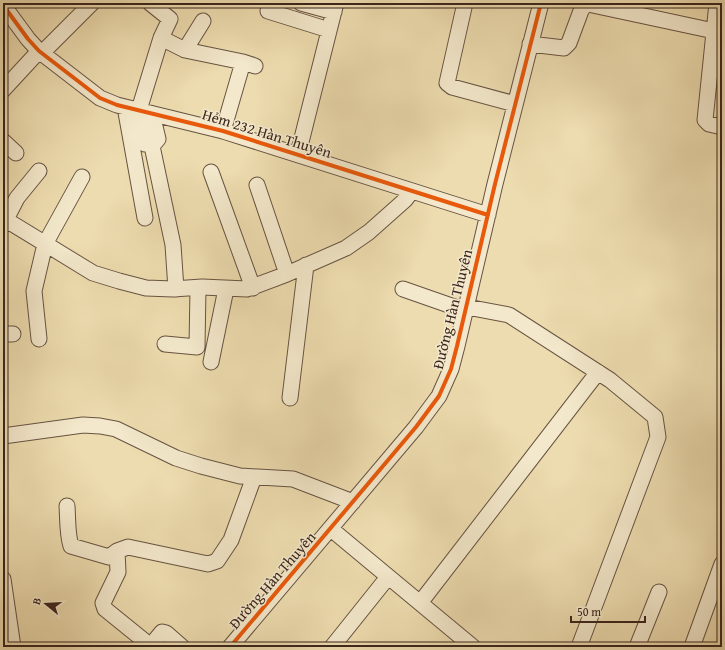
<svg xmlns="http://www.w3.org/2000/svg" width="725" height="650" viewBox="0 0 725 650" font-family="'Gentium Book Plus',serif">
<rect width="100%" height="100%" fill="#eddcaf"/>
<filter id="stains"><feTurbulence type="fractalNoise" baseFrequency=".005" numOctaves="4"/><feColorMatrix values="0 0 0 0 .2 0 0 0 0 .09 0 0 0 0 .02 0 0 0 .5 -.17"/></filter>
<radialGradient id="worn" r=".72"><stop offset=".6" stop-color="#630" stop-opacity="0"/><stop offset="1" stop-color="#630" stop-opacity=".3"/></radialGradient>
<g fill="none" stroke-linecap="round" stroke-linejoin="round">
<defs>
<path id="minor" d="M 270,3 L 268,11 L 329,30
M 301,3 L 334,12
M 465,3 L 447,83 L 452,87 L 515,104
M 717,3 L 705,120 L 709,124 L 722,127
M 3,5 L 28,39 L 39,51 L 100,98 L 117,105 L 223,131 L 488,215
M 203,21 L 185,50 L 243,62
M 161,38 L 185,50
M 530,44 L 564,48 L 569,43 L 582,8 L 588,4 L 714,31
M 42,53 L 92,3
M 3,90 L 39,51
M 125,107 L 145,218
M 152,114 L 158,139 L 152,146 L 173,245 L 176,289
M 223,131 L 243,62 L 255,66
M 3,141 L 16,153
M 145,144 L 139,110 L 161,38 L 170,19 L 150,3
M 298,154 L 336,3
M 211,172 L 253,288
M 257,185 L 287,274
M 3,218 L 93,273 L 119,281 L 146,288 L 173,289 L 202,287 L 247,289 L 287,274 L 346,248 L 369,232 L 405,200 L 412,191
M 3,225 L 17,198 L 39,171
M 403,289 L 466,311
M 467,307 L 509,315 L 610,380 L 655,417 L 658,437 L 579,647
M 3,334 L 13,334
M 39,339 L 34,291 L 45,244 L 82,177
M 165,344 L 197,347 L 198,288
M 211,362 L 226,289
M 290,398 L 306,265
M 3,436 L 83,425 L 100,426 L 116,429 L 176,458 L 201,466 L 240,476 L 293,479 L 353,502
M 67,506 C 68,520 67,533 71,546 L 109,557 L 117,551 L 128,547 L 208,564 L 217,561 L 231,540 L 254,477
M 331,529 L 473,647
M 117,551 L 118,572 L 103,603 L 105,609 L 147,643 L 153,643 L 162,632 L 166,633 L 182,647
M 3,579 L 13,647
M 420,603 L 598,372
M 230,647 L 416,427 L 439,396 L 451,369 L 457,346 L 495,184 L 541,3
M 332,647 L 388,577
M 637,647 L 659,592
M 692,647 L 722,564"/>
</defs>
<use href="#minor" stroke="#675342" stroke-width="17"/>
<use href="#minor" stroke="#f3e8cb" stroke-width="15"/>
<defs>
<path id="cycleway" d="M 3,5 L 28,39 L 39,51 L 100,98 L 117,105 L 223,131 L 488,215
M 230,647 L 416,427 L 439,396 L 451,369 L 457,346 L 495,184 L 541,3"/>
</defs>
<use href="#cycleway" stroke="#f3e8cb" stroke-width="6"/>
<use href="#cycleway" stroke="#e8590c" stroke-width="4"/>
</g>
<g text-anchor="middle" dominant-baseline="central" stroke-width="3" stroke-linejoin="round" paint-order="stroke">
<g font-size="15" fill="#3a251d" stroke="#f3e8cb">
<text transform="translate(267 133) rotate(17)">Hẻm 232 Hàn Thuyên</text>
<text transform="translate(452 309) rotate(-76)">Đường Hàn Thuyên</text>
<text transform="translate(272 580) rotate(-49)">Đường Hàn Thuyên</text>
</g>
</g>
<rect width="725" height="650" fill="none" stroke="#eddcaf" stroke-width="16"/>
<rect x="4" y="4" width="717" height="642" fill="none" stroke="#3a251d" stroke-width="2"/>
<rect x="8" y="8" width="709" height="634" fill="none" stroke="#3a251d"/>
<g transform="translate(46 604) rotate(288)" stroke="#f3e8cb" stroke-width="3" paint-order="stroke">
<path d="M0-3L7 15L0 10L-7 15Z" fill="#3a251d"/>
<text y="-6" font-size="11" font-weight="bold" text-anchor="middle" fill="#3a251d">B</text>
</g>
<path d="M571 616v6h74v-6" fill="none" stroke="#3a251d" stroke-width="2"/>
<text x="577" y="616" font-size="12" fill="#3a251d" stroke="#f3e8cb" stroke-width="3" paint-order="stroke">50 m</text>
<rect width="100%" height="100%" filter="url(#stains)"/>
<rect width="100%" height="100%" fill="url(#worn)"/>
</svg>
